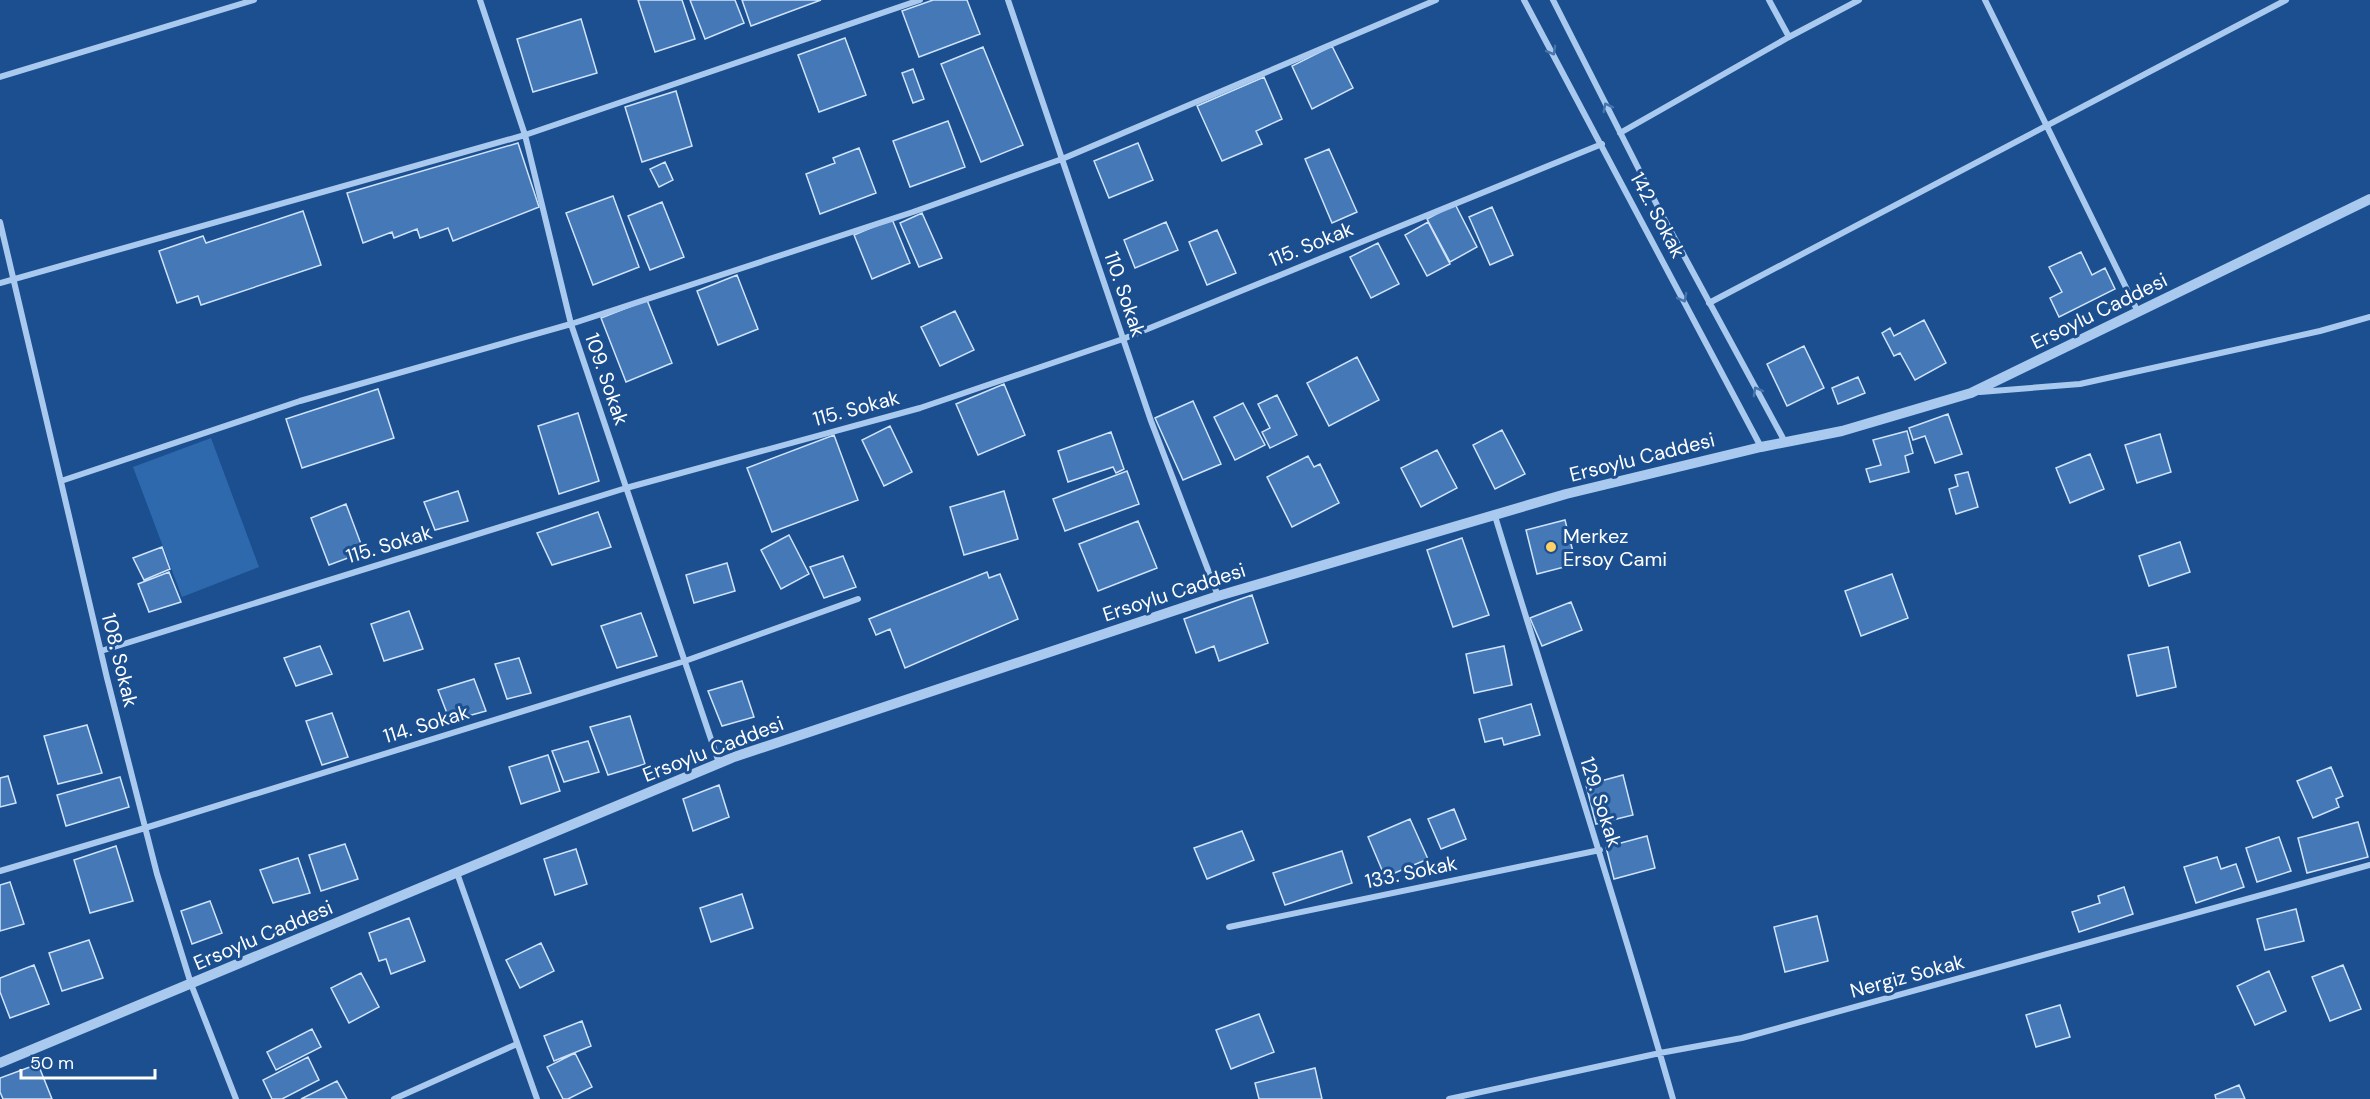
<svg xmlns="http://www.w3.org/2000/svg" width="2370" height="1099" viewBox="0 0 2370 1099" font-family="'DM Sans',sans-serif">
<rect width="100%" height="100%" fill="#1b4f8f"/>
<path fill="#2e69ad" d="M 211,438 L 259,567 L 182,597 L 133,467 Z"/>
<path fill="#4478b7" stroke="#cfe3fa" stroke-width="1.5" d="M 638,0 L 682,0 L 695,39 L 655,52 Z
M 690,0 L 735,0 L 744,23 L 705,39 Z
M 742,0 L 821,0 L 751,26 Z
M 933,0 L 967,0 L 980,34 L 919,57 L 902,11 Z
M 581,19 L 597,73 L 533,92 L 517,39 Z
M 845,38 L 866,95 L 819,112 L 798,55 Z
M 1332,46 L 1353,88 L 1312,109 L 1292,66 Z
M 983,47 L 1023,145 L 981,162 L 941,64 Z
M 913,69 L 924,99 L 913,103 L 902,73 Z
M 1264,77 L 1282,119 L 1256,131 L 1262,144 L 1222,161 L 1197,106 Z
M 676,91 L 692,146 L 642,162 L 625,107 Z
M 948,121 L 965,167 L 910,187 L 893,141 Z
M 518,143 L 539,207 L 453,241 L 448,228 L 420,238 L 417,229 L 394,238 L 392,232 L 363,243 L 347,193 Z
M 1138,143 L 1153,180 L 1109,198 L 1094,161 Z
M 859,148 L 876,193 L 820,214 L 806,174 L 835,163 L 833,158 Z
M 1329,149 L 1357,212 L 1332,223 L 1305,159 Z
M 665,162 L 673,180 L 659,187 L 650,169 Z
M 613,196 L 639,267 L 593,285 L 566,213 Z
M 662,202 L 684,257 L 650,270 L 628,216 Z
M 1455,204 L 1477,247 L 1450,262 L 1427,219 Z
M 1492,207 L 1513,255 L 1490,265 L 1469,217 Z
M 303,211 L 321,265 L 201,305 L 198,296 L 177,303 L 159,251 L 203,236 L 206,243 Z
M 922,213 L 942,258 L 919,267 L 900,223 Z
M 892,219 L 910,263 L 872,279 L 854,235 Z
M 1166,222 L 1178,250 L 1135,268 L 1124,240 Z
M 1428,222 L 1450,264 L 1427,276 L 1405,235 Z
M 1217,230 L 1236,273 L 1207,285 L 1189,242 Z
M 1378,243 L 1399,284 L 1371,298 L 1350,257 Z
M 2081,252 L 2092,275 L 2105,268 L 2115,289 L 2059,317 L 2050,298 L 2062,292 L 2049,267 Z
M 737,275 L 758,329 L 718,345 L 697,291 Z
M 647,300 L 672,363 L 626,382 L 601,318 Z
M 955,311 L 974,350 L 940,366 L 921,327 Z
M 1924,320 L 1946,363 L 1915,380 L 1900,353 L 1894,356 L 1882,333 L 1890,328 L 1894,336 Z
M 1804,346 L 1824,388 L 1787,406 L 1767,364 Z
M 1357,357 L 1379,400 L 1329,426 L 1307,383 Z
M 1858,377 L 1865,393 L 1838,404 L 1832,388 Z
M 1004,384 L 1025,435 L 978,455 L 956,404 Z
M 378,389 L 394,438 L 302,468 L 286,419 Z
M 1277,395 L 1297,435 L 1270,448 L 1262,432 L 1270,428 L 1258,404 Z
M 1193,401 L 1221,464 L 1183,480 L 1155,418 Z
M 1243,403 L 1265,445 L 1235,460 L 1214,417 Z
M 578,413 L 599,481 L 559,494 L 538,426 Z
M 1948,414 L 1962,454 L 1935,463 L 1925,436 L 1913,440 L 1909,428 Z
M 890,426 L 912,472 L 884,486 L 862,440 Z
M 1502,430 L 1525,474 L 1495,489 L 1473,445 Z
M 1907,431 L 1913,453 L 1905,456 L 1909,472 L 1870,482 L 1866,469 L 1881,465 L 1873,440 Z
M 1111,432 L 1124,469 L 1116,473 L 1113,467 L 1068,482 L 1058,451 Z
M 2160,434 L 2171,472 L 2137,483 L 2125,445 Z
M 834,435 L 858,500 L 772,532 L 747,468 Z
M 1437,450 L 1457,488 L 1421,507 L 1401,468 Z
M 2090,454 L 2104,489 L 2070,503 L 2056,468 Z
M 1308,456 L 1314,467 L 1320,464 L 1339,503 L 1292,527 L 1267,477 Z
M 1127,471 L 1139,504 L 1065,531 L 1053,499 Z
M 1968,472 L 1978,507 L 1956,514 L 1949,489 L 1958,486 L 1955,475 Z
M 458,491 L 468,521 L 435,530 L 424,502 Z
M 1004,491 L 1018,539 L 964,555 L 950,507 Z
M 346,504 L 364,552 L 329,565 L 311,518 Z
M 598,512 L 611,547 L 552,565 L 537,533 Z
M 1565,520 L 1576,564 L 1537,574 L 1526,530 Z
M 1138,521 L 1157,568 L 1098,591 L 1079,544 Z
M 789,535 L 809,574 L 781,589 L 761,550 Z
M 1462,538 L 1489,615 L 1453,627 L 1427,550 Z
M 2180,542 L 2190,572 L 2149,586 L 2139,556 Z
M 162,547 L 170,569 L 144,580 L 133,558 Z
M 843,556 L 856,587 L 824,598 L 810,567 Z
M 727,563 L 735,591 L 694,603 L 686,575 Z
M 169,572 L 181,602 L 149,612 L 138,584 Z
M 987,572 L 989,578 L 1000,574 L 1018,619 L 905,668 L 890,629 L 876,635 L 869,619 Z
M 1892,574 L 1908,618 L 1861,636 L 1845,591 Z
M 1252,595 L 1268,643 L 1219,661 L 1214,646 L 1196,653 L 1184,619 Z
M 1571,602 L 1582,630 L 1542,646 L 1530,618 Z
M 409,611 L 423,649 L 384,661 L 371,624 Z
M 641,613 L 657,656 L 617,668 L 601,626 Z
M 320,646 L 332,674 L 296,686 L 284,658 Z
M 1504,646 L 1512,685 L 1474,693 L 1466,654 Z
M 2168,647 L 2176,687 L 2137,696 L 2128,655 Z
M 519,658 L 531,693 L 507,699 L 495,664 Z
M 474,679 L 486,711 L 450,721 L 438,690 Z
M 742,681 L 754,717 L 722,726 L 708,691 Z
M 1531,704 L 1540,735 L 1504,745 L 1502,738 L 1485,742 L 1479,719 Z
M 332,713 L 348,757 L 322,765 L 306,721 Z
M 630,716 L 645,764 L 608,775 L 590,727 Z
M 87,725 L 102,773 L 58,784 L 44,736 Z
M 588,741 L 599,772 L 564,782 L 552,751 Z
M 548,755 L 560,791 L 521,804 L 509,767 Z
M 2331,767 L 2343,796 L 2336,799 L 2339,807 L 2313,818 L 2297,781 Z
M 1623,775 L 1633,815 L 1596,824 L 1586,785 Z
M 8,776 L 16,803 L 0,807 L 0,778 Z
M 120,777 L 129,807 L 66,826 L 57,795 Z
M 719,785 L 729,817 L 693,831 L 683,799 Z
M 1454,809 L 1466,839 L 1441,849 L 1428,819 Z
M 1410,819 L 1428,859 L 1385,877 L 1368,837 Z
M 2358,822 L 2368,857 L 2307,873 L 2298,838 Z
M 1242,831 L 1254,860 L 1207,879 L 1194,848 Z
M 1647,836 L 1655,868 L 1614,879 L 1606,847 Z
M 2279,837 L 2291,871 L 2257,882 L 2246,848 Z
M 345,844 L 358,879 L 321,891 L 309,855 Z
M 116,846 L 133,901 L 90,913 L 74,860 Z
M 576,849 L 587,884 L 555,895 L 544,859 Z
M 1342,851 L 1352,883 L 1285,905 L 1273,873 Z
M 2217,857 L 2221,869 L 2236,864 L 2244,887 L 2196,903 L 2184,867 Z
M 298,858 L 310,893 L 273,903 L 260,870 Z
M 10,882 L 24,924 L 0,931 L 0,885 Z
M 2124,887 L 2133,914 L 2079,932 L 2072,912 L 2100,903 L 2098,896 Z
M 742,894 L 753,928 L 711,942 L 700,908 Z
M 210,901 L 222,933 L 192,944 L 181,911 Z
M 2296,909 L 2304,941 L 2265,950 L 2257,919 Z
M 1817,916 L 1828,961 L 1785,972 L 1774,927 Z
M 409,918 L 425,961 L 391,974 L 386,959 L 379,961 L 369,933 Z
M 89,940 L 103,978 L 62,991 L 49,953 Z
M 541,943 L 554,971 L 520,988 L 506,960 Z
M 34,965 L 49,1004 L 10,1018 L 0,992 L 0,978 Z
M 2343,965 L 2361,1009 L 2330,1021 L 2312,977 Z
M 2269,971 L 2286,1011 L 2255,1025 L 2237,986 Z
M 361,973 L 379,1007 L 349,1023 L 331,988 Z
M 2060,1005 L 2070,1037 L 2036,1047 L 2026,1015 Z
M 1259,1014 L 1274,1052 L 1231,1069 L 1216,1030 Z
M 582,1021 L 591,1046 L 554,1061 L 544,1036 Z
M 312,1029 L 321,1047 L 276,1070 L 267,1052 Z
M 575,1053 L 592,1087 L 568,1099 L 563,1099 L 547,1067 Z
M 308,1057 L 319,1080 L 282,1099 L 272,1099 L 263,1080 Z
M 38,1064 L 52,1099 L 3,1099 L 0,1092 L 0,1078 Z
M 1315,1068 L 1322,1099 L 1259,1099 L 1255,1083 Z
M 337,1081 L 347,1099 L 301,1099 Z
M 2239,1085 L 2245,1099 L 2216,1099 L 2215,1095 Z"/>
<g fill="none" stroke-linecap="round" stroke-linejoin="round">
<path stroke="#a9c9ee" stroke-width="6" d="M 480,0 L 525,135 L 571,324 L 719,763
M 1008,0 L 1151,421 L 1218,596
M 1524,0 L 1761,447
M 1553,0 L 1662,215 L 1785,442
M 1769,0 L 1789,37
M 1985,0 L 2138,312
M 0,77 L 254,0
M 1620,133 L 1789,37 L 1859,0
M 0,222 L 107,678 L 157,874 L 191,984 L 236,1099
M 0,283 L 525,135 L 920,0
M 1709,303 L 2286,0
M 1980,392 L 2080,384 L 2320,331 L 2370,317
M 61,481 L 300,401 L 571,324 L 913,212 L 1062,159 L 1436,0
M 1495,516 C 1554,710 1617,903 1673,1099
M 101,651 L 626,488 L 920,408 L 1123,339 L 1602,144
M 0,871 L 145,828 L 685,661 L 858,599
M 457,873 L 537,1099
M 1229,927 L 1600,850
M 394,1099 L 517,1044
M 1449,1099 L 1660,1053 L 1742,1038 L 2370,865"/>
<path stroke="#a9c9ee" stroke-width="10" d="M 0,1063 L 734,757 L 1218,596 L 1566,494 L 1761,447 L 1842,431 L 1971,393 L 2370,199"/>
</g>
<defs><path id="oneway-chevron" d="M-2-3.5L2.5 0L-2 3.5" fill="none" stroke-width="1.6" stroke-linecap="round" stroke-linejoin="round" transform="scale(1.5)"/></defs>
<g stroke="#4674ac">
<use href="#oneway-chevron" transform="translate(1552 51) rotate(61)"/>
<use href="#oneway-chevron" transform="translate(1607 107) rotate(-117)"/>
<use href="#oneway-chevron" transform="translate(1683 298) rotate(62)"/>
<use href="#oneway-chevron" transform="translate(1757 391) rotate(-119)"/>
</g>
<circle fill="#ffd166" stroke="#1b4f8f" stroke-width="2" cx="1551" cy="547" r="6"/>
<g text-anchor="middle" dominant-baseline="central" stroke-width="6" stroke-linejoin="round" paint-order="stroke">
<g font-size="20" fill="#fff" stroke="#1b4f8f">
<text transform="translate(1658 215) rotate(62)">142. Sokak</text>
<text transform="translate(1311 244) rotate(-22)">115. Sokak</text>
<text transform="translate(1125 294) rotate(71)">110. Sokak</text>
<text transform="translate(2099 311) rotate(-26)">Ersoylu Caddesi</text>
<text transform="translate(607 379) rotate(71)">109. Sokak</text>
<text transform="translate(856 408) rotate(-15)">115. Sokak</text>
<text transform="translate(1642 457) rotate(-14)">Ersoylu Caddesi</text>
<text transform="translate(389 544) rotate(-17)">115. Sokak</text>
<text transform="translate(1174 592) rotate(-18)">Ersoylu Caddesi</text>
<text transform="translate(120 660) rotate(76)">108. Sokak</text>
<text transform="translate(426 724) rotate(-17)">114. Sokak</text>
<text transform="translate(713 749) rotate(-21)">Ersoylu Caddesi</text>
<text transform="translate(1601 802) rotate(72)">129. Sokak</text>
<text transform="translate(1411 872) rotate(-12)">133. Sokak</text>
<text transform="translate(263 935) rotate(-23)">Ersoylu Caddesi</text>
<text transform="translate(1907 976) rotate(-15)">Nergiz Sokak</text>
</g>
<g font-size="20" fill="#fff" stroke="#1b4f8f" text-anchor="start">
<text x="1563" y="536">Merkez<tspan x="1563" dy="23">Ersoy Cami</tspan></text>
</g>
</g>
<path d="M21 1069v9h134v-9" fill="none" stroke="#ffffff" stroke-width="3"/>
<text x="30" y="1069" font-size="18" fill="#ffffff" stroke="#1b4f8f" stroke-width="4.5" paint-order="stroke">50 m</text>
</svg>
